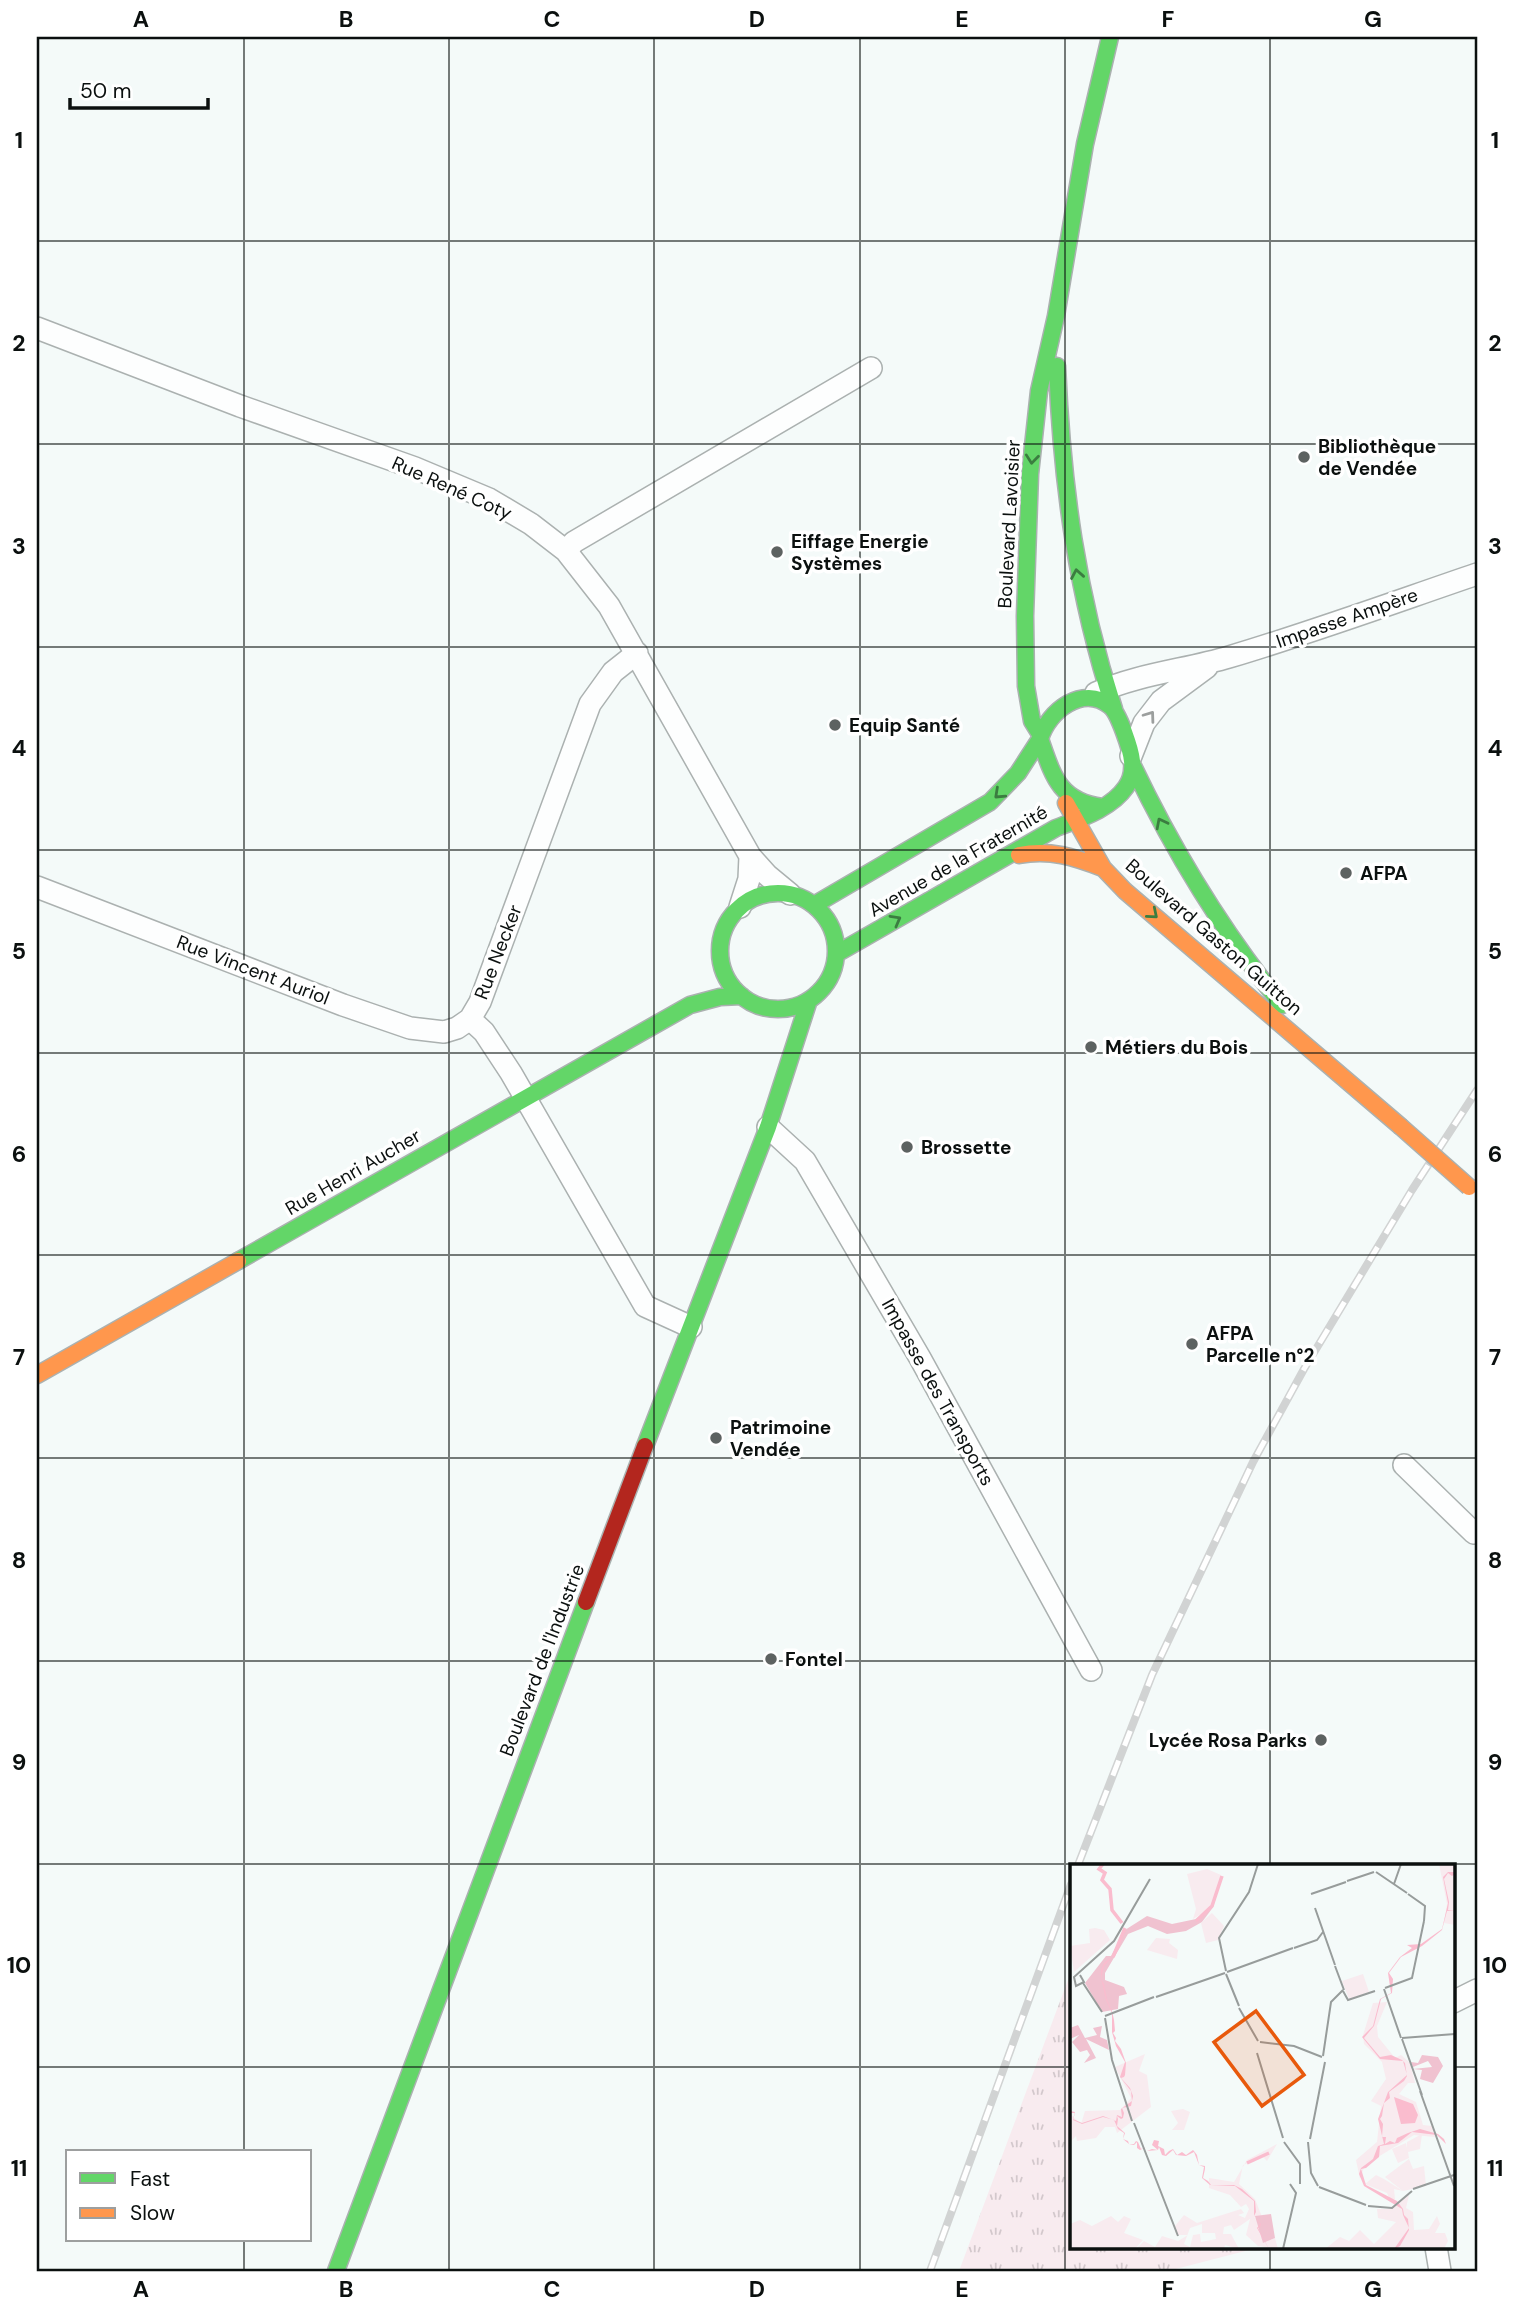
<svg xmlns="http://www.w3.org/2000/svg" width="1514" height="2308" viewBox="0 0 1514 2308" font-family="'DM Sans',sans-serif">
<defs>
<pattern id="park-tufts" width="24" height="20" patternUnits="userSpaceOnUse" patternTransform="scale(1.75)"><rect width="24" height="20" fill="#f8ebef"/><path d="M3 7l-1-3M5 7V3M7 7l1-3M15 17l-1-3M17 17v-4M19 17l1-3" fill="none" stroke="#d3c8cc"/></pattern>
</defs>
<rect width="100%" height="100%" fill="#f4faf9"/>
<path fill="url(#park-tufts)" d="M 1071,1972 L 1071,2247 L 1254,2247 L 1253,2249 L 1168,2271 L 959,2271 Z"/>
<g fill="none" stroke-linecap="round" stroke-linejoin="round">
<defs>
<path id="street" d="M 37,328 L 240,406 L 415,468 L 489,499 L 531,524 L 566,551 L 609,606 L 750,856 L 767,875 L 790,894
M 566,551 L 574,542 L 871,368
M 637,653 L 613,672 L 590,704 L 480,1002 L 470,1019 L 484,1032 L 511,1073 L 645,1306 L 691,1327
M 1096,693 C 1138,674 1185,670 1229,657 C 1313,632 1395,602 1477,574
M 1131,756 L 1144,723 L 1161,701 L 1207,667
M 37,887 L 343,1005 L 410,1028 L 444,1032 L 457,1028 L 470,1019
M 740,907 L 749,879 L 750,856
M 768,1127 L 805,1161 L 920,1358 L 1091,1670
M 1404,1465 L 1474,1533 L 1477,1531
M 1453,2002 L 1477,1990
M 1436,2247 L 1440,2271"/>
<path id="fast" d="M 1057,366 C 1062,485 1077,595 1114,709
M 1040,734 L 1032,721 L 1026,686 L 1025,616 L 1030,474 L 1039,391 L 1056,316 L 1085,144 L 1110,37
M 1133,766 C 1174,852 1222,931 1282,1005
M720 951a58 58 0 1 1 116 0a58 58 0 1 1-116 0Z
M 814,905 L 990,802 L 1018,773 L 1040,739
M 836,954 L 1056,828 C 1079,819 1111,809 1126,787 C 1131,780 1133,770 1132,761 C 1131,750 1119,713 1110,706 C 1083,684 1048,711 1040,739 C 1053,776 1059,801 1102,807
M 238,1261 L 690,1005 L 720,997 L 742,996
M 645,1446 L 768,1127 L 809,1000
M 336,2271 L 586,1602"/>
<path id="slow" d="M 1066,803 L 1103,868 L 1125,891 L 1400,1126
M 1019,855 C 1050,849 1074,857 1103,868
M 37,1375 L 238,1261"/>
<path id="jam" d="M 586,1602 L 645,1446"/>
</defs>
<use href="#street" stroke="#abb1b0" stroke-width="24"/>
<use href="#fast" stroke="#abb1b0" stroke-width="19"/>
<use href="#slow" stroke="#abb1b0" stroke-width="19"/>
<use href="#jam" stroke="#abb1b0" stroke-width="19"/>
<use href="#street" stroke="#fdfefe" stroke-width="21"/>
<use href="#fast" stroke="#63d668" stroke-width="16"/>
<use href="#slow" stroke="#ff974d" stroke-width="16"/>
<use href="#jam" stroke="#b3261e" stroke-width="16"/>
<defs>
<path id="rail" d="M 1078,1865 L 1152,1675 L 1253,1462 L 1304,1369 L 1412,1190 L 1477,1090
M 930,2271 L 1071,1884"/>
</defs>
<use href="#rail" stroke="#d1d3d3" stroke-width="8"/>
<use href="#rail" stroke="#fff" stroke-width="5" stroke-dasharray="16" stroke-linecap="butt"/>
<defs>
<path id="slow-bridge" d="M 1400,1126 L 1469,1187"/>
</defs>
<use href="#slow-bridge" stroke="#abb1b0" stroke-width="19" stroke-linecap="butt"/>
<use href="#slow-bridge" stroke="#ff974d" stroke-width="16"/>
</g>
<defs><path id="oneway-chevron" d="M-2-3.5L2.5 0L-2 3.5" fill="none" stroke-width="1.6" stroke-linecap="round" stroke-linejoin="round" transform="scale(1.75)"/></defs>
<g stroke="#3b7d40">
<use href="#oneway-chevron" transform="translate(1032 459) rotate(96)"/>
<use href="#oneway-chevron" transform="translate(1077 574) rotate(-100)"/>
<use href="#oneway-chevron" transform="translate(999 794) rotate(137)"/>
<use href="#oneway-chevron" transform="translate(1161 823) rotate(-117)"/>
<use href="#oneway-chevron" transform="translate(1153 914) rotate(40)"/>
<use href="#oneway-chevron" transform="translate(896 920) rotate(-29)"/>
</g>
<use stroke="#9c9f9e" href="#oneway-chevron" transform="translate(1150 716) rotate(-54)"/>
<path fill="none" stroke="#0b100f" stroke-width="2" stroke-opacity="0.55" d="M 244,37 L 244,2152M 449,37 L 449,2271M 654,37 L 654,2271M 860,37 L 860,2271M 1065,37 L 1065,2271M 1270,37 L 1270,1865M 37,241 L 1477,241M 37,444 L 1477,444M 37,647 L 1477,647M 37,850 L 1477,850M 37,1053 L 1477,1053M 37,1255 L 1477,1255M 37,1458 L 1477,1458M 37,1661 L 1477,1661M 37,1864 L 1477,1864M 37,2067 L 1071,2067M 1453,2067 L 1477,2067M 244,2240 L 244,2271M 1270,2247 L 1270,2271"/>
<g fill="#5d6261" stroke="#fff" stroke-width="2.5">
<circle cx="1304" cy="457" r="7"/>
<circle cx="777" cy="552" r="7"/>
<circle cx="835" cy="725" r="7"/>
<circle cx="1346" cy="873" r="7"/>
<circle cx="1091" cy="1047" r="7"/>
<circle cx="907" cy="1147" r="7"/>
<circle cx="1192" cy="1344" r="7"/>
<circle cx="716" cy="1438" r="7"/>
<circle cx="771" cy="1659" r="7"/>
<circle cx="1321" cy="1740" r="7"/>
</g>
<g text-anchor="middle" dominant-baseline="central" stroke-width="7" stroke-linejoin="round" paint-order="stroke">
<g font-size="19" font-weight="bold" fill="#0b100f" stroke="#fff" text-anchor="start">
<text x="1318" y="446">Bibliothèque<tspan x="1318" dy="22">de Vendée</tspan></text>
<text x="791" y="541">Eiffage Energie<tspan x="791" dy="22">Systèmes</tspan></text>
<text x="849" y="725">Equip Santé</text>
<text x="1360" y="873">AFPA</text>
<text x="1105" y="1047">Métiers du Bois</text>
<text x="921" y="1147">Brossette</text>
<text x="1206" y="1333">AFPA<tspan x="1206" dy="22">Parcelle n°2</tspan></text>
<text x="730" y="1427">Patrimoine<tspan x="730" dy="22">Vendée</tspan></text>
<text x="785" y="1659">Fontel</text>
<text x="1307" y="1740" text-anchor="end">Lycée Rosa Parks</text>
</g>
<g font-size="19" fill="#0b100f" stroke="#fff">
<text transform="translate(452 488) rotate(24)">Rue René Coty</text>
<text transform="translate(1009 524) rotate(-87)">Boulevard Lavoisier</text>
<text transform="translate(1347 618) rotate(-19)">Impasse Ampère</text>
<text transform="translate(958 861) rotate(-30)">Avenue de la Fraternité</text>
<text transform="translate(1214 937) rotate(41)">Boulevard Gaston Guitton</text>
<text transform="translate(498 952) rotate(-69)">Rue Necker</text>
<text transform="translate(253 970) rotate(21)">Rue Vincent Auriol</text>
<text transform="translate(353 1172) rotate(-30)">Rue Henri Aucher</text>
<text transform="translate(938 1392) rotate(61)">Impasse des Transports</text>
<text transform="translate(542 1660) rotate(-69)">Boulevard de l'Industrie</text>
</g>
</g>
<g transform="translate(1070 1864)">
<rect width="385" height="385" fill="#f4faf9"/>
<path d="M 137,5 L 151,11 L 144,42 L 123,55 L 126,45 L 117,10 ZM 25,64 L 34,66 L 40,76 L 4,108 L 0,82 L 20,79 L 19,65 ZM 75,190 L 69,207 L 77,211 L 81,243 L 47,269 L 45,263 L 35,263 L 26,274 L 7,277 L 6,272 L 0,278 L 0,250 L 11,260 L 15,247 L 50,246 L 61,234 L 45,203 ZM 352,270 L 350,285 L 338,288 L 339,294 L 328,299 L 322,285 L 336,279 L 337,284 L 337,278 ZM 207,280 L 197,297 L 193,293 L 173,301 L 169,320 L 185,335 L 192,353 L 184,353 L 190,360 L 193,379 L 205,374 L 208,385 L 188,382 L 176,371 L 180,355 L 164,366 L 161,361 L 154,363 L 153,370 L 161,370 L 169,385 L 155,381 L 154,385 L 66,385 L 74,377 L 85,383 L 92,372 L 108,377 L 118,371 L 106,371 L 105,362 L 114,351 L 127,359 L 171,345 L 174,349 L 168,351 L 175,354 L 179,345 L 176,340 L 171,343 L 160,331 L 139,324 L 139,314 L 164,318 L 177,296 ZM 132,360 L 132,369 L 145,369 L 146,375 L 131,378 L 130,370 L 123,371 L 120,383 L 114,380 L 120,364 ZM 306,311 L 314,315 L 333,327 L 324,325 L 325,335 L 320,336 L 317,329 L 295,320 ZM 339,331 L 336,344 L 343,348 L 344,366 L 359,365 L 367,352 L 370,360 L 365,369 L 375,369 L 378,377 L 374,385 L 255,385 L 270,373 L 279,377 L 290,366 L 304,380 L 326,358 L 308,354 L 307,345 L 318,345 ZM 41,352 L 48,358 L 54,352 L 61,355 L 54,369 L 73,376 L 65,385 L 0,385 L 0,360 L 10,356 L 22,362 Z" fill="#f8ebef" fill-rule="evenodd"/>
<path d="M 144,42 L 132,58 L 116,67 L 97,70 L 78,62 L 58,70 L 35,109 L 35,116 L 54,123 L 57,130 L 49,132 L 48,145 L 32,148 L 15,119 L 36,92 L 41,92 L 55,66 L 77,52 L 102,60 L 126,55 ZM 8,161 L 15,174 L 27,171 L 23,164 L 32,162 L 30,173 L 37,176 L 39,186 L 16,175 L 26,194 L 14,199 L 20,191 L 17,186 L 10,188 L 2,178 L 9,171 L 0,175 L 0,164 ZM 352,191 L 368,193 L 373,202 L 363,219 L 350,215 L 352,206 L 343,205 L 362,203 L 358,197 L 343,203 L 341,198 L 348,199 ZM 201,350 L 205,374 L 193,379 L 185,352 Z" fill="#f0c2d0"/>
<path d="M 339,295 L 343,305 L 354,302 L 356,322 L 333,327 L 315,313 Z" fill="#f8ebef"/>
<path d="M 369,0 L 385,0 L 385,61 L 374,59 L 377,40 ZM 293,110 L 299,128 L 279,135 L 272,117 ZM 317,138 L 307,162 L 308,173 L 325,194 L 331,191 L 340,199 L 345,219 L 338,219 L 329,230 L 346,238 L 353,261 L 362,262 L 365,273 L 344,271 L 295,301 L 290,315 L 286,296 L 307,278 L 311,242 L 301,237 L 316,215 L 312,198 L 294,180 L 293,171 L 303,139 Z" fill="#f8ebef"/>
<path d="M 113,245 L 120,248 L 114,266 L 102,266 L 108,259 L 101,247 Z" fill="#f8ebef"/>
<path d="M 142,49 L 154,62 L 148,76 L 136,79 L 131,59 ZM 86,74 L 100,75 L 99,79 L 108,86 L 107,95 L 77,86 Z" fill="#f8ebef"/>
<path d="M 383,0 L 385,4 L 385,10 L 382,12 L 378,9 L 374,15 L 379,38 L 378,46 L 385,46 L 377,47 L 372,66 L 352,82 L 331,93 L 319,109 L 323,115 L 322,129 L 311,135 L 304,162 L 294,174 L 310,193 L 321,191 L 332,196 L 335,199 L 337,212 L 334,217 L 319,228 L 320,234 L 314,239 L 312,252 L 310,255 L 313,260 L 312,273 L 316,273 L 315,280 L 320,277 L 325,279 L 327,274 L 338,269 L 350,265 L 368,270 L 374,275 L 376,280 L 385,277 L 376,280 L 367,271 L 342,268 L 328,279 L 310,282 L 309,293 L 296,304 L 291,305 L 296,321 L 327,337 L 333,345 L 334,351 L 338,355 L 339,366 L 330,382 L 324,385 L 339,364 L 333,351 L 332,345 L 294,322 L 289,310 L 291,304 L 303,295 L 308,282 L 314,280 L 308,255 L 318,228 L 337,211 L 333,197 L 310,195 L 292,173 L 303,162 L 310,135 L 321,129 L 318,109 L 330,93 L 342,84 L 337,81 L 351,80 L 372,65 L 378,39 L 373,13 L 378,8 L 384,8 ZM 44,91 L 34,102 L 31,114 L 34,120 L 37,136 L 42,147 L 44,156 L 45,167 L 43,169 L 46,174 L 45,177 L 51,185 L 56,199 L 55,211 L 54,213 L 51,214 L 60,224 L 63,232 L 61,242 L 52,244 L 54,249 L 53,254 L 51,255 L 47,252 L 48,255 L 47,262 L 55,269 L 53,275 L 58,277 L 59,280 L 64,280 L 66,277 L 68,278 L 71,285 L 76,283 L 77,287 L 82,285 L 88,286 L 82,281 L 84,276 L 89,277 L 88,282 L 94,285 L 95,291 L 99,287 L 103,285 L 107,291 L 112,288 L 116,291 L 123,286 L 124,287 L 127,291 L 129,301 L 135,302 L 135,305 L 133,314 L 138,317 L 141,321 L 164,321 L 172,325 L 185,337 L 186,348 L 184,352 L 191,360 L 190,363 L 188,364 L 199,385 L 187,364 L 190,360 L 184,352 L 184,337 L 165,322 L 140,321 L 132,314 L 134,303 L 129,301 L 124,288 L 116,292 L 106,291 L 103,286 L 96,292 L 92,291 L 89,283 L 88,286 L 77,287 L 76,283 L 70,286 L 67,284 L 67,278 L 64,281 L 59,280 L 53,275 L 54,269 L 48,265 L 44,256 L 33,253 L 12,260 L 3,256 L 5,249 L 0,249 L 0,247 L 5,248 L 3,255 L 12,259 L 33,252 L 46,257 L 47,251 L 52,253 L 51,245 L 62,237 L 61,227 L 50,213 L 55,198 L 46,182 L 42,168 L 42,149 L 36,136 L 31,114 L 31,106 L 34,99 ZM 324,233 L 343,240 L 348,251 L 345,259 L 331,260 Z" fill="#fabcce"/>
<path fill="none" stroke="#fabcce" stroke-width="3.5" d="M 33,0 L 29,5 L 35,9 L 32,16 L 40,25 L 42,46 L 52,59M 126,57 L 142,42 L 152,12M 43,93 L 55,64M 177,299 L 199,289"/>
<path fill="none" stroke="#979c9b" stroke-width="2" d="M 306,8 L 337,29M 277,17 L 304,8M 324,20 L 331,0M 241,30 L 276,18M 338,30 L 355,42 L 354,57M 245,44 L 265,101M 224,84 L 247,76 L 253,68M 265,102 L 274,126M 156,107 L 149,74 L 179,28 L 188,0M 157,108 L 223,84M 156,110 L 169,142M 10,111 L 14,118 L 6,122 L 4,113 L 44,77 L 80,15M 13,119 L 32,148M 315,124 L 342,114 L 354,57M 314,125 L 331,174M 273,127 L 278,136 L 305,127M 86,133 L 155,109M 169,144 L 188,177M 35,152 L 84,133M 35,154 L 42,196 L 62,257M 332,174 L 385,170M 332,175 L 352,231M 190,178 L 224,182 L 252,193M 187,189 L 213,274M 253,192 L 261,138 L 273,126M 350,227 L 384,322M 64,259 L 108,372M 240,275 L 255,198M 214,278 L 230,300 L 230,320M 238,278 L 241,309 L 248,322M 249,323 L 296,341M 343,325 L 384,311M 298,342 L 322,344 L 342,327M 213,385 L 226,329 L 220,320"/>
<path fill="#e8590c" fill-opacity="0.15" stroke="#e8590c" stroke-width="3.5" d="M 186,147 L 234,211 L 192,242 L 144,178 Z"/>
<rect width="385" height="385" fill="none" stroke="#0b100f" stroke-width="3.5"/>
</g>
<rect width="1514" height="2308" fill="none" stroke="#ffffff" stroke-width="77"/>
<rect x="66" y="2150" width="245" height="91" fill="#ffffff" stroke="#9d9f9f" stroke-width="2"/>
<rect x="80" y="2173" width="35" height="10" fill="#63d668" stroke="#9d9f9f" stroke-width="2"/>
<text x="130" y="2186" font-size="21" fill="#0b100f">Fast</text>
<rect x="80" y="2208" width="35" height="10" fill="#ff974d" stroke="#9d9f9f" stroke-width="2"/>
<text x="130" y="2220" font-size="21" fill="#0b100f">Slow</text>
<path d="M70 98v10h138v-10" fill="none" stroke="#0b100f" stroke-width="3.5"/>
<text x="80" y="98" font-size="21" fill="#0b100f" stroke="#ffffff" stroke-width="5" paint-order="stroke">50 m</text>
<rect x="38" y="38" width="1438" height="2232" fill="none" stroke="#0b100f" stroke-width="2.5"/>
<g font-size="23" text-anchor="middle" font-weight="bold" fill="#0b100f">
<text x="141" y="27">A</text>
<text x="346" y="27">B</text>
<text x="552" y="27">C</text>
<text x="757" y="27">D</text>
<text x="962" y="27">E</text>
<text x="1168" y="27">F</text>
<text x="1373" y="27">G</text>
<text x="19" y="148">1</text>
<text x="1495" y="148">1</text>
<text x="19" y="351">2</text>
<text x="1495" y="351">2</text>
<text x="19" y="554">3</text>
<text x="1495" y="554">3</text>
<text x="19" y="756">4</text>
<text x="1495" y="756">4</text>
<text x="19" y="959">5</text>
<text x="1495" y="959">5</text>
<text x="19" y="1162">6</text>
<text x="1495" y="1162">6</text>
<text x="19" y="1365">7</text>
<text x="1495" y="1365">7</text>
<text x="19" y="1568">8</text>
<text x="1495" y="1568">8</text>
<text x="19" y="1770">9</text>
<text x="1495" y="1770">9</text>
<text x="19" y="1973">10</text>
<text x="1495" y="1973">10</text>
<text x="19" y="2176">11</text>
<text x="1495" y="2176">11</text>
<text x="141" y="2297">A</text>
<text x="346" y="2297">B</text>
<text x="552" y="2297">C</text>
<text x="757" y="2297">D</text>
<text x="962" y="2297">E</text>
<text x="1168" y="2297">F</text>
<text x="1373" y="2297">G</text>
</g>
</svg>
